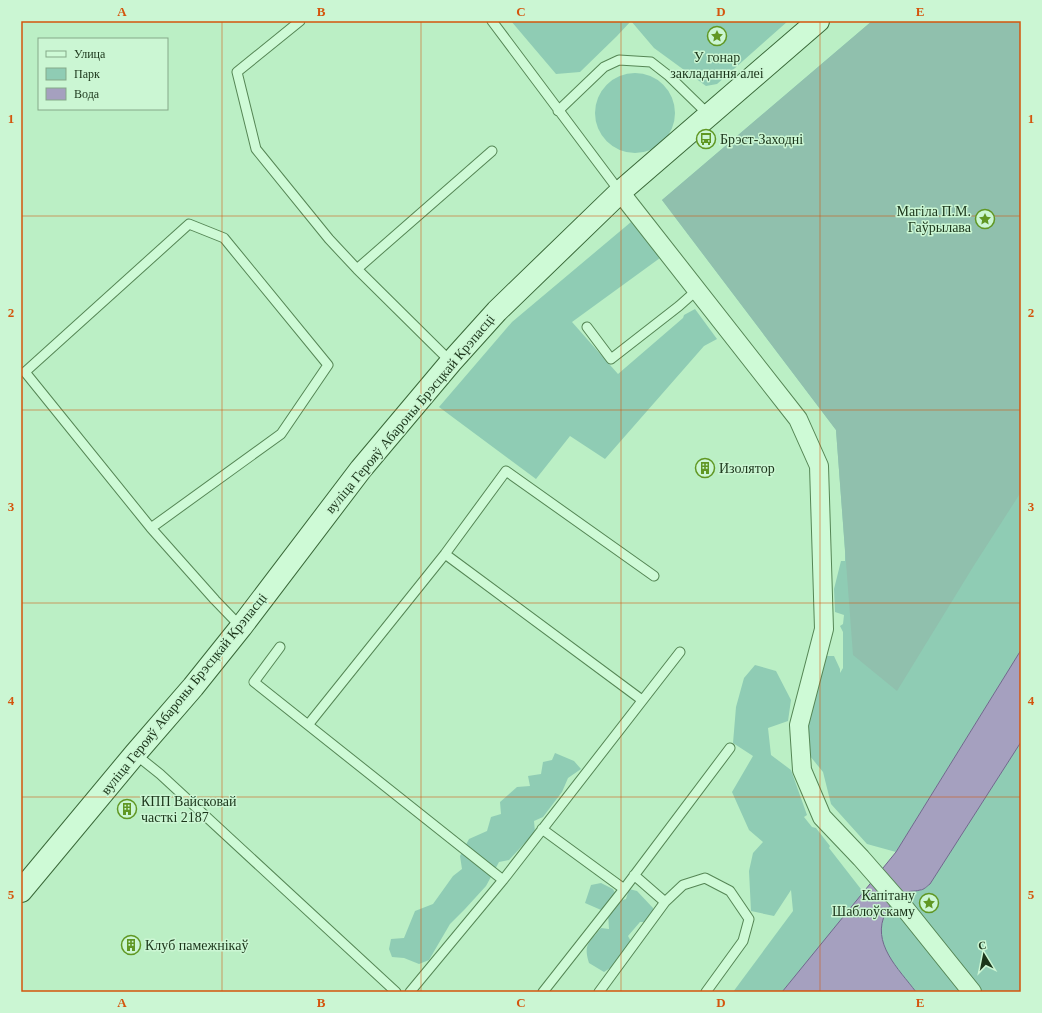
<svg xmlns="http://www.w3.org/2000/svg" width="1042" height="1013" viewBox="0 0 1042 1013" font-family="Georgia,serif">
<rect width="100%" height="100%" fill="#bbefc5"/>
<path fill="#8fccb4" d="M 511,21 L 631,21 L 617,36 L 580,72 L 556,74 Z
M 631,21 L 788,21 L 717,84 L 706,86 L 654,48 Z
M 872,21 L 1021,179 L 1021,650 L 896,852 L 867,844 L 831,804 L 823,772 L 810,756 L 807,722 L 825,656 L 834,656 L 840,669 L 840,673 L 843,668 L 843,632 L 840,626 L 843,624 L 844,615 L 835,612 L 834,589 L 841,561 L 845,561 L 845,551 L 836,430 L 662,200 Z
M595 113a40 40 0 1 1 80 0a40 40 0 1 1-80 0Z
M 631,222 L 660,258 L 572,322 L 618,374 L 683,318 L 684,315 L 695,309 L 717,339 L 704,346 L 605,459 L 570,436 L 536,479 L 439,407 L 512,322 Z
M 755,665 L 776,671 L 791,700 L 788,721 L 768,728 L 771,755 L 791,770 L 807,815 L 804,817 L 812,827 L 816,828 L 830,846 L 829,848 L 864,893 L 782,992 L 733,992 L 793,911 L 791,890 L 774,916 L 751,911 L 749,871 L 753,853 L 763,842 L 749,830 L 732,792 L 753,756 L 733,743 L 736,707 L 744,678 Z
M 1021,742 L 1021,992 L 916,992 C 899,969 870,943 886,912 C 890,905 895,898 902,894 C 908,890 914,892 920,890 C 924,890 927,886 930,884 Z
M 555,753 L 574,761 L 581,769 L 568,778 L 562,792 L 543,817 L 534,821 L 535,832 L 509,860 L 499,862 L 486,886 L 465,909 L 450,924 L 429,960 L 419,964 L 404,958 L 392,957 L 389,949 L 391,939 L 404,938 L 415,911 L 433,904 L 453,876 L 462,869 L 460,856 L 469,839 L 487,831 L 491,817 L 501,814 L 500,802 L 517,787 L 530,786 L 528,776 L 541,774 L 543,762 L 552,760 Z
M 601,883 L 613,889 L 619,901 L 626,899 L 629,889 L 637,891 L 653,908 L 653,922 L 640,922 L 628,936 L 633,945 L 624,959 L 604,972 L 589,963 C 583,944 589,943 601,928 L 609,929 L 608,913 L 585,903 L 591,885 Z"/>
<path fill="#90c0ad" d="M 872,21 L 1021,21 L 1021,492 L 973,567 L 897,691 L 853,655 L 836,430 L 662,200 Z"/>
<path fill="#a5a0bf" stroke="#70678d" d="M 1021,650 L 1021,742 L 930,884 C 927,886 924,890 920,890 C 914,892 908,890 902,894 C 895,898 890,905 886,912 C 870,943 899,969 916,992 L 782,992 L 896,852 Z"/>
<g fill="none" stroke-linecap="round" stroke-linejoin="round">
<defs>
<path id="service" d="M 300,21 L 237,72 L 256,149 L 329,239 L 357,269 L 451,362
M 492,21 L 620,192
M 558,111 L 604,67 L 619,60 L 651,62 L 669,76 L 709,115
M 357,269 L 492,151
M 587,327 L 611,359 L 679,306 L 697,290
M 151,528 L 25,372 L 189,224 L 224,238 L 328,365 L 281,434 L 151,528 L 215,600 L 241,627
M 445,554 L 642,700
M 280,647 L 254,682 L 503,880
M 308,725 L 445,554 L 506,471 L 654,576
M 135,754 L 160,774 L 396,992
M 542,829 L 624,889
M 634,875 L 665,902
M 410,992 L 503,880 L 680,652
M 543,992 L 624,889 L 730,748
M 599,992 L 665,902 L 683,885 L 705,878 L 730,891 L 749,919 L 743,941 L 706,992"/>
<path id="minor" d="M 620,192 L 798,419 L 819,466 L 824,629 L 799,725 L 802,770 L 822,817 L 861,858 L 903,906 L 972,992"/>
<path id="secondary" d="M 21,891 L 135,754 L 193,687 L 241,627 L 361,469 L 451,362 L 497,311 L 620,192 L 818,21"/>
</defs>
<use href="#service" stroke="#558655" stroke-width="11"/>
<use href="#minor" stroke="#558655" stroke-width="20"/>
<use href="#secondary" stroke="#396838" stroke-width="24"/>
<use href="#service" stroke="#cefad6" stroke-width="9"/>
<use href="#minor" stroke="#cefad6" stroke-width="18"/>
<use href="#secondary" stroke="#cefad6" stroke-width="22"/>
</g>
<path fill="none" stroke="#d4550d" stroke-width="1" stroke-opacity="0.55" d="M 222,21 L 222,992M 421,21 L 421,992M 621,21 L 621,992M 820,21 L 820,992M 21,216 L 1021,216M 21,410 L 1021,410M 21,603 L 1021,603M 21,797 L 1021,797"/>
<defs>
<symbol id="sight-ring" viewBox="-11 -11 22 22"><circle r="9.5" fill="#cbf6d3" stroke="#609723" stroke-width="1.5"/><path d="M0-6L1.8-2.2L6-1.7L2.9 1.2L3.7 5.4L0 3.3L-3.7 5.4L-2.9 1.2L-6-1.7L-1.8-2.2Z" fill="#609723"/></symbol>
<symbol id="bus-ring" viewBox="-11 -11 22 22"><circle r="9.5" fill="#cbf6d3" stroke="#609723" stroke-width="1.5"/><path d="M-5-6H5V4H4V6H2V4H-2V6H-4V4H-5ZM-3.5-4V0h7V-4ZM-3.5 1.2v1.5H-2V1.2ZM2 1.2v1.5H3.5V1.2Z" fill="#609723"/></symbol>
<symbol id="building-ring" viewBox="-11 -11 22 22"><circle r="9.5" fill="#cbf6d3" stroke="#609723" stroke-width="1.5"/><path d="M-4-6H4V6H1V3H-1V6H-4ZM-2.5-4.3h1.7v1.8h-1.7ZM.8-4.3h1.7v1.8H.8ZM-2.5-1h1.7V.8h-1.7ZM.8-1h1.7V.8H.8Z" fill="#609723"/></symbol>
</defs>
<g fill-rule="evenodd">
<use href="#sight-ring" x="706" y="25" width="22" height="22"/>
<use href="#bus-ring" x="695" y="128" width="22" height="22"/>
<use href="#sight-ring" x="974" y="208" width="22" height="22"/>
<use href="#building-ring" x="694" y="457" width="22" height="22"/>
<use href="#building-ring" x="116" y="798" width="22" height="22"/>
<use href="#sight-ring" x="918" y="892" width="22" height="22"/>
<use href="#building-ring" x="120" y="934" width="22" height="22"/>
</g>
<g text-anchor="middle" dominant-baseline="central" stroke-width="3" stroke-linejoin="round" paint-order="stroke">
<g font-size="14" fill="#1b351a" stroke="#cbf6d3" text-anchor="start">
<text x="717" y="57" text-anchor="middle">У гонар<tspan x="717" dy="16">закладання алеі</tspan></text>
<text x="720" y="139">Брэст-Заходні</text>
<text x="971" y="211" text-anchor="end">Магіла П.М.<tspan x="971" dy="16">Гаўрылава</tspan></text>
<text x="719" y="468">Изолятор</text>
<text x="141" y="801">КПП Вайсковай<tspan x="141" dy="16">часткі 2187</tspan></text>
<text x="915" y="895" text-anchor="end">Капітану<tspan x="915" dy="16">Шаблоўскаму</tspan></text>
<text x="145" y="945">Клуб памежнікаў</text>
</g>
<g font-size="14" fill="#1b351a" stroke="#cbf6d3">
<text transform="translate(410 414) rotate(-50)">вуліца Герояў Абароны Брэсцкай Крэпасці</text>
<text transform="translate(184 694) rotate(-51)">вуліца Герояў Абароны Брэсцкай Крэпасці</text>
</g>
</g>
<rect width="1042" height="1013" fill="none" stroke="#cbf6d3" stroke-width="44"/>
<rect x="38" y="38" width="130" height="72" fill="#cbf6d3" stroke="#85a989"/>
<rect x="46" y="51" width="20" height="6" fill="#cefad6" stroke="#85a989"/>
<text x="74" y="58" font-size="12" fill="#1b351a">Улица</text>
<rect x="46" y="68" width="20" height="12" fill="#8fccb4" stroke="#85a989"/>
<text x="74" y="78" font-size="12" fill="#1b351a">Парк</text>
<rect x="46" y="88" width="20" height="12" fill="#a5a0bf" stroke="#85a989"/>
<text x="74" y="98" font-size="12" fill="#1b351a">Вода</text>
<g transform="translate(984 955) rotate(350)" stroke="#cbf6d3" stroke-width="3" paint-order="stroke">
<path d="M0-3L7 15L0 10L-7 15Z" fill="#1b351a"/>
<text y="-6" font-size="11" font-weight="bold" text-anchor="middle" fill="#1b351a">С</text>
</g>
<rect x="22" y="22" width="998" height="969" fill="none" stroke="#d4550d" stroke-width="1.5"/>
<g font-size="13" text-anchor="middle" font-weight="bold" fill="#d4550d">
<text x="122" y="16">A</text>
<text x="321" y="16">B</text>
<text x="521" y="16">C</text>
<text x="721" y="16">D</text>
<text x="920" y="16">E</text>
<text x="11" y="123">1</text>
<text x="1031" y="123">1</text>
<text x="11" y="317">2</text>
<text x="1031" y="317">2</text>
<text x="11" y="511">3</text>
<text x="1031" y="511">3</text>
<text x="11" y="705">4</text>
<text x="1031" y="705">4</text>
<text x="11" y="899">5</text>
<text x="1031" y="899">5</text>
<text x="122" y="1007">A</text>
<text x="321" y="1007">B</text>
<text x="521" y="1007">C</text>
<text x="721" y="1007">D</text>
<text x="920" y="1007">E</text>
</g>
</svg>
